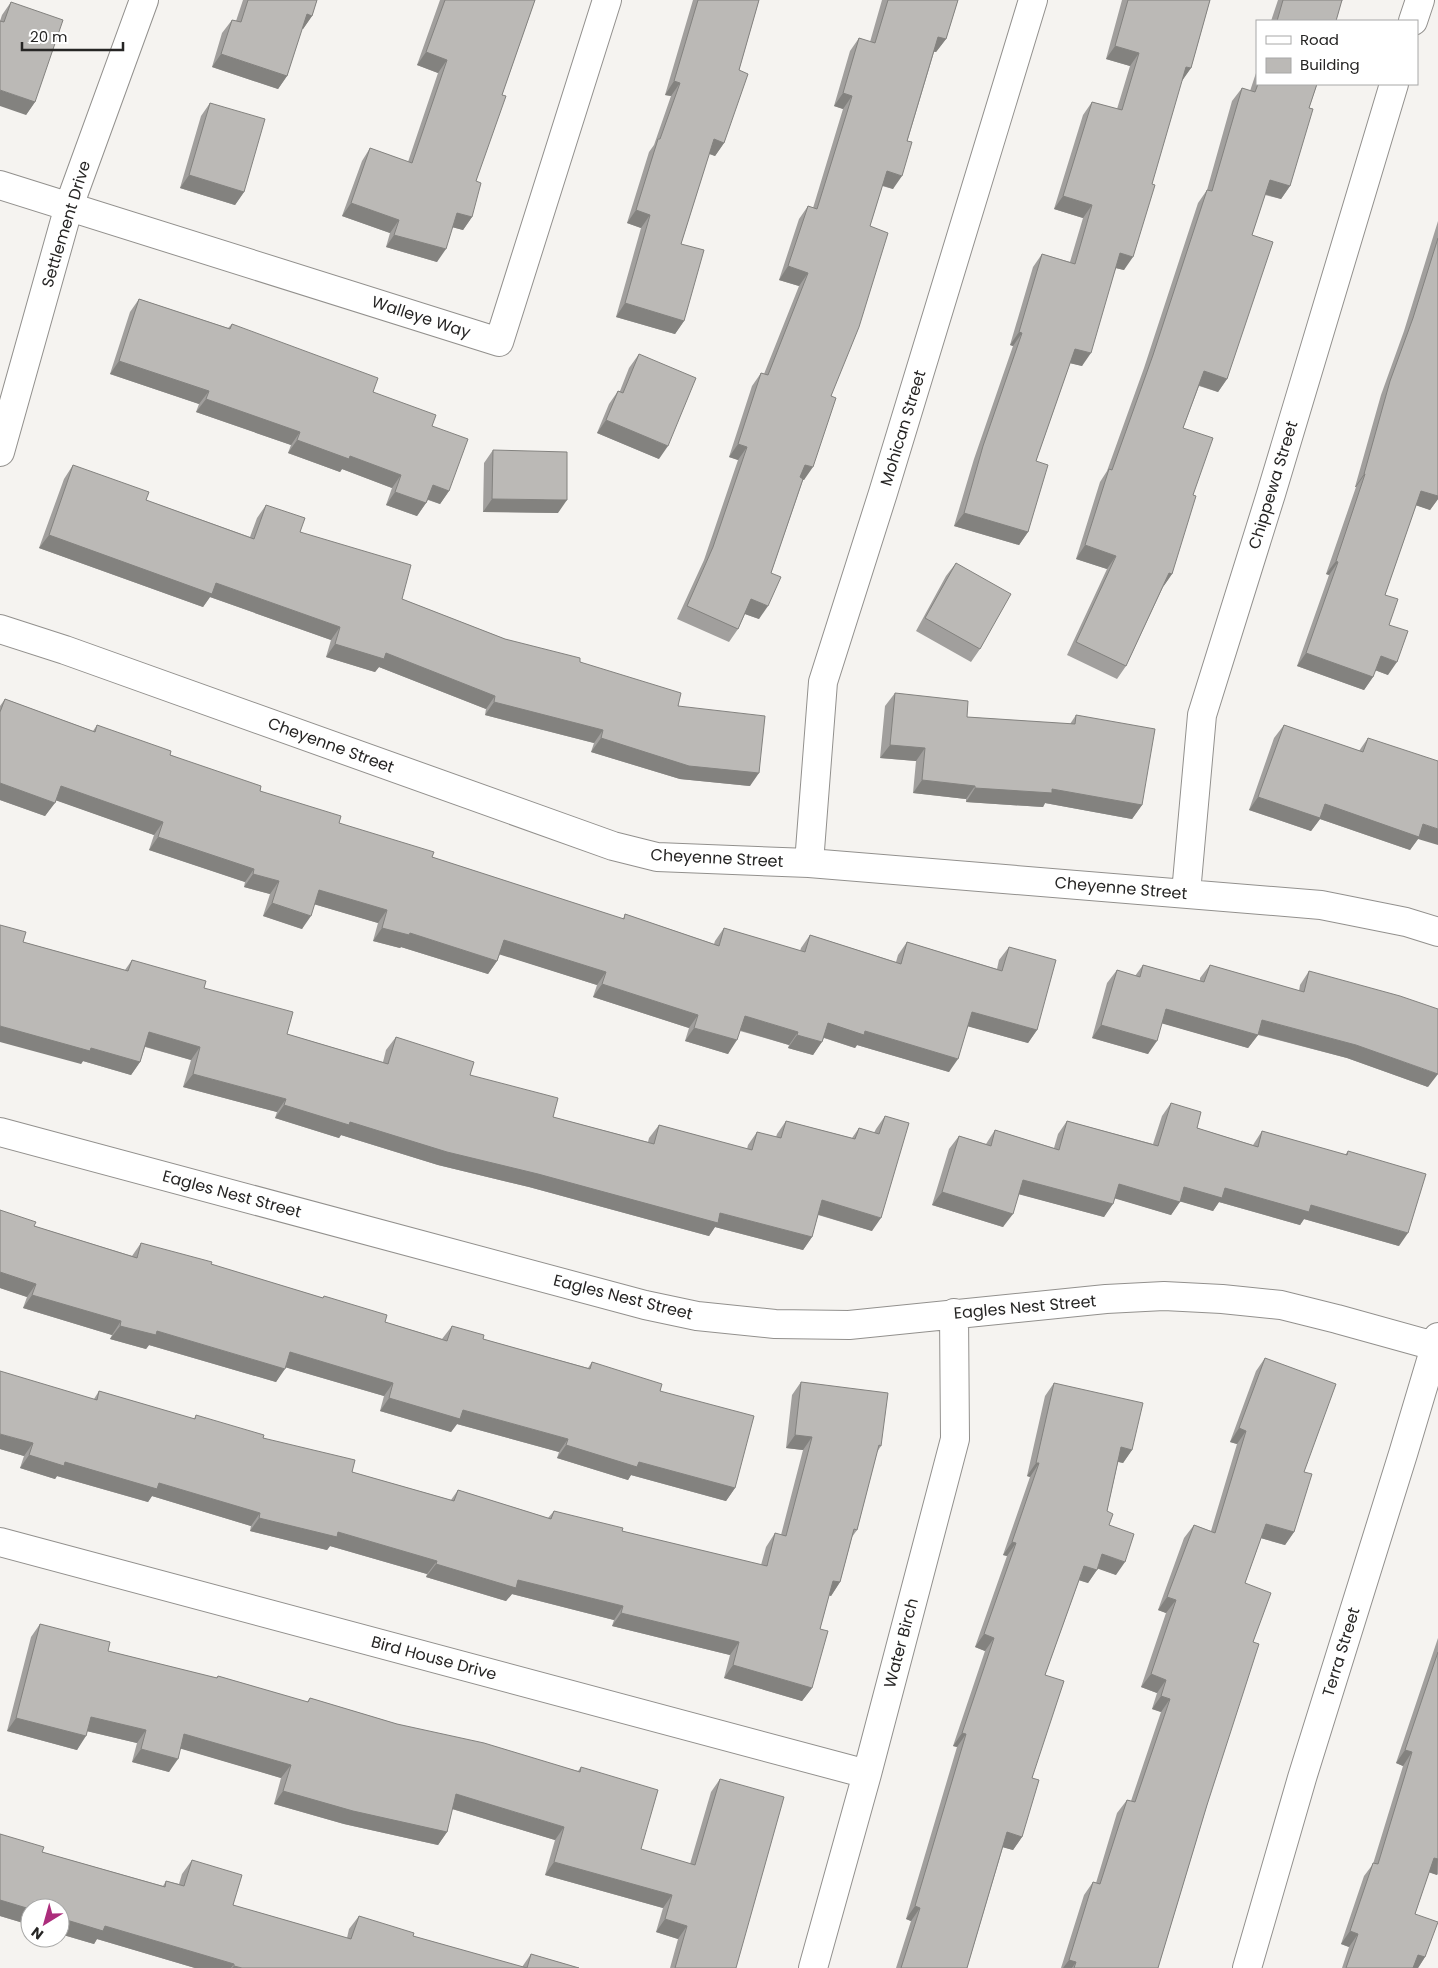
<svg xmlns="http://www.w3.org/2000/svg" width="1438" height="1968" viewBox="0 0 1438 1968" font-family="Poppins,sans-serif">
<rect width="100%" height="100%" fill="#f5f3f0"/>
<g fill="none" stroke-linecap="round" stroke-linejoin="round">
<defs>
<path id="minor" d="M 1413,21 L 1420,0
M 0,185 L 499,342 L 607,0
M 0,452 L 69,206 L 144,0
M 0,629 L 65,650 L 613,846 L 657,857 L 809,863 L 1321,905 L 1406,922 L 1438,932
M 809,863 L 823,682 L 883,493 L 1033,0
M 1186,893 L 1202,715 L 1271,494 L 1394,84
M 0,1132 L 645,1305 L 697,1316 L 775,1324 L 849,1325 L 1106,1299 L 1164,1296 L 1222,1299 L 1281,1305 L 1337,1319 L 1438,1347
M 0,1542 L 867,1774
M 813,1968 L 867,1774 L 955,1439 L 954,1313
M 1247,1968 L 1302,1778 L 1403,1454 L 1438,1337"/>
</defs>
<use href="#minor" stroke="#92908d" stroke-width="30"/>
<use href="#minor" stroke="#fff" stroke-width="28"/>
</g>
<path fill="#a19f9d" d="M 243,0 L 317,0 L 312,16 L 303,29 L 302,28 L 287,76 L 278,89 L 212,67 L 222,33 L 232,20 L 236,21 Z
M 440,0 L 535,0 L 502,95 L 476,181 L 472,217 L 463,230 L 452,227 L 437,262 L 386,247 L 390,233 L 342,216 L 362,161 L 370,148 L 408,162 L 438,73 L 417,65 Z
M 693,0 L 759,0 L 739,70 L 724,143 L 715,156 L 709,154 L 681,244 L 684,321 L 675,334 L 616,317 L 641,228 L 627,223 L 649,152 L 654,145 L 671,96 L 665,95 Z
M 882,0 L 958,0 L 946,39 L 936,52 L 934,52 L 893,189 L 882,186 L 870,226 L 831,396 L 804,480 L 803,480 L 771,573 L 759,619 L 745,614 L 738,629 L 729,642 L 677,619 L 704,560 L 738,460 L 729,457 L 752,386 L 761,373 L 764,374 L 799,286 L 779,280 L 799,219 L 808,206 L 813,208 L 843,109 L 834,106 L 850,51 L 859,38 L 870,42 Z
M 1122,0 L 1210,0 L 1191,68 L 1181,81 L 1124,270 L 1116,268 L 1082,366 L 1070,363 L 1036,461 L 1028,532 L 1019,545 L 954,526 L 974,459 L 1013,346 L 1010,345 L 1033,267 L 1042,254 L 1070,262 L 1083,218 L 1054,209 L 1083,115 L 1092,102 L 1117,109 L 1130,66 L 1106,59 Z
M 1278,0 L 1343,0 L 1341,2 L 1336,21 L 1271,21 Z
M 11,2 L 35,102 L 26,115 L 0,21 L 2,15 Z
M 1257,70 L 1257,84 L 1317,84 L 1309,108 L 1290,186 L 1281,199 L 1265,195 L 1252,235 L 1227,379 L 1218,392 L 1199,386 L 1183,428 L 1193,495 L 1172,574 L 1163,587 L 1126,666 L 1117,679 L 1067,655 L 1107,569 L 1076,559 L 1100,482 L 1107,471 L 1144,368 L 1198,203 L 1207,190 L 1232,101 L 1242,88 L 1250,91 Z
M 210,103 L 244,192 L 235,205 L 180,188 L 201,116 Z
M 1438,221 L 1438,499 L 1430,510 L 1416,505 L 1385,595 L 1389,625 L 1388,675 L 1375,670 L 1373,677 L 1364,690 L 1297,666 L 1329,575 L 1326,574 L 1356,487 L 1355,487 L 1381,395 L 1404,331 Z
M 139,299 L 228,328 L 232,324 L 373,392 L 432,426 L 449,491 L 440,504 L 428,500 L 426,503 L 417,516 L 386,505 L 392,488 L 342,469 L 340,472 L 288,453 L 291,445 L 196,412 L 199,404 L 110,374 L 130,312 Z
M 639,354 L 659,459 L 597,433 L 609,404 L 618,391 L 620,391 L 629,368 Z
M 493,450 L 558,513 L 483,512 L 484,463 Z
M 73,465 L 146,500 L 250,537 L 257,518 L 266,505 L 300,532 L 402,599 L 505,639 L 580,662 L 678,706 L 750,786 L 680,779 L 591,752 L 594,743 L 485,715 L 486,709 L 379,667 L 375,672 L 326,657 L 331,640 L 210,597 L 203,607 L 39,548 L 64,479 Z
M 956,563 L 980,649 L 971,662 L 916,631 L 946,576 Z
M 895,693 L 967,717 L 1070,724 L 1076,715 L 1142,805 L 1132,819 L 1045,803 L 1043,807 L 966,802 L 966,799 L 913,793 L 916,761 L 880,758 L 885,706 Z
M 5,699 L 93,731 L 97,725 L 339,823 L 432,857 L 623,919 L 625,914 L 714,944 L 715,941 L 724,928 L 800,951 L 801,948 L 810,935 L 896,962 L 898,955 L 907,942 L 997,969 L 999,960 L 1009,947 L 1037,1030 L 1028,1043 L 968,1026 L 949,1072 L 857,1045 L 855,1048 L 824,1038 L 813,1055 L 788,1048 L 789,1045 L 740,1031 L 728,1054 L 685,1041 L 689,1028 L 593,997 L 597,985 L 500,954 L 497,961 L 488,974 L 401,947 L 400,948 L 373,941 L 378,923 L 314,904 L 302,929 L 263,916 L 270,894 L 244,887 L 245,882 L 149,850 L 154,835 L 56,800 L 45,816 L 0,800 L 0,706 Z
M 1284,725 L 1359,751 L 1368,738 L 1418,839 L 1410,850 L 1320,819 L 1311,831 L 1249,810 L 1274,738 Z
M 23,942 L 125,970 L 132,960 L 204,988 L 287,1034 L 383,1062 L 386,1050 L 396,1037 L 553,1117 L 648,1142 L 649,1138 L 659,1125 L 747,1149 L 748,1145 L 757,1132 L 776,1137 L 777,1134 L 786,1121 L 852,1138 L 859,1128 L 874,1133 L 876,1129 L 885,1116 L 872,1231 L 818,1215 L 812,1237 L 803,1250 L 715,1227 L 709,1236 L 529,1187 L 438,1165 L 341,1135 L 339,1138 L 275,1118 L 277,1112 L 183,1087 L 191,1060 L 145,1047 L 140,1062 L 131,1075 L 83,1061 L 81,1064 Z
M 1143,965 L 1200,981 L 1200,978 L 1210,965 L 1299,991 L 1300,985 L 1309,971 L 1428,1087 L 1347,1058 L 1258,1035 L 1248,1048 L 1162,1023 L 1148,1054 L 1092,1038 L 1107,983 L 1117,970 L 1135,976 Z
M 1171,1103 L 1197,1128 L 1253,1145 L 1262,1131 L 1345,1155 L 1348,1151 L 1399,1246 L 1304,1219 L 1300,1225 L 1219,1202 L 1213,1211 L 1180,1201 L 1171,1215 L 1115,1198 L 1104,1217 L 1019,1194 L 1003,1227 L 932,1205 L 949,1149 L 959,1136 L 986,1144 L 995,1130 L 1054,1148 L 1058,1134 L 1067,1121 L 1153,1144 L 1162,1116 Z
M 0,1210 L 34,1226 L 132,1256 L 141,1243 L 323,1298 L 324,1296 L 385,1322 L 442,1339 L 452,1326 L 483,1339 L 588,1368 L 592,1362 L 660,1391 L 735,1488 L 726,1501 L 631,1475 L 628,1480 L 557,1458 L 559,1452 L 457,1424 L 451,1432 L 380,1411 L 384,1396 L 285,1367 L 276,1382 L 149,1345 L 146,1349 L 110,1339 L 112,1335 L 23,1308 L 27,1297 L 0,1288 Z
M 1265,1358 L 1304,1472 L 1294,1532 L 1285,1545 L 1261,1538 L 1245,1583 L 1253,1642 L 1207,1805 L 1158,1968 L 1061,1968 L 1084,1895 L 1093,1882 L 1096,1883 L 1117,1813 L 1127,1800 L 1131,1801 L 1161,1712 L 1152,1709 L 1157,1693 L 1141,1687 L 1166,1613 L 1158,1610 L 1184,1538 L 1194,1525 L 1211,1531 L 1237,1444 L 1230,1442 L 1256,1371 Z
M 801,1382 L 881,1446 L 877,1452 L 857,1530 L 852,1537 L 840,1582 L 831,1596 L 829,1595 L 820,1629 L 812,1688 L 802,1701 L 724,1678 L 730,1655 L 612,1626 L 614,1620 L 512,1594 L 506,1601 L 426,1577 L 427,1574 L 330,1546 L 327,1550 L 250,1531 L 251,1526 L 152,1496 L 148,1502 L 57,1476 L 55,1479 L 20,1468 L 24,1456 L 0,1449 L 94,1399 L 99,1391 L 194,1419 L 196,1415 L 263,1438 L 352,1472 L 451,1500 L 458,1490 L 548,1518 L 554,1511 L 622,1531 L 761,1565 L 766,1547 L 775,1533 L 781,1535 L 803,1450 L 786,1448 L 792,1395 Z
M 1054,1383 L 1132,1450 L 1123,1463 L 1118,1462 L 1107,1511 L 1109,1525 L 1116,1575 L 1098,1568 L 1088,1583 L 1079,1580 L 1045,1675 L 1032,1778 L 1022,1837 L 1013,1850 L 1003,1847 L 967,1968 L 896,1968 L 911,1921 L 906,1919 L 957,1747 L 953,1746 L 985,1651 L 975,1647 L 1007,1556 L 1003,1555 L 1030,1477 L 1027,1476 L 1045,1396 Z
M 40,1624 L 108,1651 L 216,1678 L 218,1676 L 307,1702 L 310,1698 L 397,1724 L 578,1771 L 581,1767 L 641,1849 L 690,1864 L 711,1792 L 720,1779 L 736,1968 L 670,1968 L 678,1939 L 656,1932 L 663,1908 L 545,1875 L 555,1840 L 452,1809 L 447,1832 L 438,1845 L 344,1824 L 274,1804 L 281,1778 L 180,1748 L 169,1772 L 132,1762 L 137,1743 L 87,1731 L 77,1750 L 7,1731 L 31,1637 Z
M 1438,1638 L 1438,1874 L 1437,1875 L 1429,1872 L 1415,1914 L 1425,1957 L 1418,1968 L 1342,1968 L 1349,1947 L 1341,1944 L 1364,1876 L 1373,1864 L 1403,1766 L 1396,1763 Z
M 0,1834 L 42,1852 L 163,1886 L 166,1881 L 179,1884 L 182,1874 L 192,1860 L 233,1905 L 347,1938 L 349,1929 L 359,1916 L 413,1936 L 522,1967 L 531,1954 L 579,1968 L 195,1968 L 97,1939 L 94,1944 L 60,1934 L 60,1908 L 30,1908 L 30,1925 L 0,1916 Z"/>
<path fill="#83827f" d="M 307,14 L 312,16 L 303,29 L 297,27 Z
M 938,37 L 946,39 L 936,52 L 929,50 Z
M 1115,46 L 1139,53 L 1130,66 L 1106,59 Z
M 426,52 L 447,60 L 438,73 L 417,65 Z
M 221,54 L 287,76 L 278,89 L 212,67 Z
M 1186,67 L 1191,68 L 1182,81 L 1177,80 Z
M 674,81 L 680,83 L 671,96 L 665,95 Z
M 0,90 L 35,102 L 26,115 L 0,106 Z
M 843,93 L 852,96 L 843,109 L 834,106 Z
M 714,139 L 724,143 L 715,156 L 705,152 Z
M 887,171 L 902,176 L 893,189 L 878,184 Z
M 189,175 L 244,192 L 235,205 L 180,188 Z
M 1270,180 L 1290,186 L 1281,199 L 1261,193 Z
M 1063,196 L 1092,205 L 1083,218 L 1054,209 Z
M 351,203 L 399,220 L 390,233 L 342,216 Z
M 636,210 L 650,215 L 641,228 L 627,223 Z
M 457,213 L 472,217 L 463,230 L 448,226 Z
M 394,235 L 446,249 L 437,262 L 386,247 Z
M 1120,253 L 1133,257 L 1124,270 L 1111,267 Z
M 788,266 L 808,273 L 799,286 L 779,280 Z
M 625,303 L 684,321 L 675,334 L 616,317 Z
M 1019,332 L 1022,333 L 1013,346 L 1010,345 Z
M 1075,349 L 1091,353 L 1082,366 L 1065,362 Z
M 119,361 L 209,391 L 199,404 L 110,374 Z
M 1204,371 L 1227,379 L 1218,392 L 1195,384 Z
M 206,399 L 300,432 L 291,445 L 196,412 Z
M 606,420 L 668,446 L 659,459 L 597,433 Z
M 297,440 L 350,456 L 401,475 L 392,488 L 342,469 L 340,472 L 288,453 Z
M 738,444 L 747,447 L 738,460 L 729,457 Z
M 805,465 L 813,467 L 804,480 L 796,478 Z
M 1364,474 L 1365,474 L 1356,487 L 1355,487 Z
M 433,485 L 449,491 L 440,504 L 424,498 Z
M 1421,491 L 1438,496 L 1438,499 L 1430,510 L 1412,504 Z
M 395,492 L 426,503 L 417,516 L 386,505 Z
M 492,499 L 567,500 L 558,513 L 483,512 Z
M 964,513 L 1028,532 L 1019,545 L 954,526 Z
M 49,535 L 216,583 L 340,627 L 331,640 L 210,597 L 203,607 L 39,548 Z
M 1085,545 L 1116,556 L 1107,569 L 1076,559 Z
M 1336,561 L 1338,562 L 1329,575 L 1326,574 Z
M 1169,573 L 1172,574 L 1163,587 Z
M 751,599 L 768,606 L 759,619 L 742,613 Z
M 335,644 L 386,653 L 495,696 L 486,709 L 379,667 L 375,672 L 326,657 Z
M 1306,653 L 1373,677 L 1364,690 L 1297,666 Z
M 1381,656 L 1397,662 L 1388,675 L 1372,669 Z
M 494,702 L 603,730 L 594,743 L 485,715 Z
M 601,738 L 759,773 L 750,786 L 680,779 L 591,752 Z
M 890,745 L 925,748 L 916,761 L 880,758 Z
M 922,780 L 975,786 L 966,799 L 913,793 Z
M 0,783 L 55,803 L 45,816 L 0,800 Z
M 61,786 L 163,822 L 154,835 L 52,799 Z
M 975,788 L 1052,789 L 1142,805 L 1132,819 L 1045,803 L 1043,807 L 966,802 Z
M 1258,797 L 1325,804 L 1423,824 L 1438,829 L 1438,845 L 1418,839 L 1410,850 L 1320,819 L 1311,831 L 1249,810 Z
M 158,837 L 254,869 L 245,882 L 149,850 Z
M 253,874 L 279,881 L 270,894 L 244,887 Z
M 319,890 L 387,910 L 378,923 L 310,903 Z
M 272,903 L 311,916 L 302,929 L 263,916 Z
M 382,928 L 410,933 L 497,961 L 488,974 L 401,947 L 400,948 L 373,941 Z
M 504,940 L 606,972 L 597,985 L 495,953 Z
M 602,984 L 698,1015 L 689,1028 L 593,997 Z
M 1166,1009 L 1258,1035 L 1248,1048 L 1157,1022 Z
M 972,1012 L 1037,1030 L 1028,1043 L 963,1025 Z
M 745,1016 L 798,1032 L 789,1045 L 736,1029 Z
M 1262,1020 L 1356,1045 L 1438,1074 L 1428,1087 L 1347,1058 L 1253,1033 Z
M 828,1023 L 865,1031 L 958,1059 L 949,1072 L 857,1045 L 855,1048 L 819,1036 Z
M 1101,1025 L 1157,1041 L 1148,1054 L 1092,1038 Z
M 0,1026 L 91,1048 L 140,1062 L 131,1075 L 83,1061 L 81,1064 L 0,1042 Z
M 694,1028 L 737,1040 L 728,1054 L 685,1041 Z
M 149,1032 L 200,1047 L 191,1060 L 140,1045 Z
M 797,1035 L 822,1042 L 813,1055 L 788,1048 Z
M 193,1074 L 286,1099 L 277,1112 L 183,1087 Z
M 284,1105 L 720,1213 L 812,1237 L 803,1250 L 715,1227 L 709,1236 L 529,1187 L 438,1165 L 341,1135 L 339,1138 L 275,1118 Z
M 1023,1180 L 1113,1204 L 1104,1217 L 1014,1193 Z
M 1119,1184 L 1180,1202 L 1171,1215 L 1110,1197 Z
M 1184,1187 L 1225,1188 L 1311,1205 L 1408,1233 L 1399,1246 L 1304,1219 L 1300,1225 L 1219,1202 L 1213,1211 L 1175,1200 Z
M 942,1192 L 1013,1214 L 1003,1227 L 932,1205 Z
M 822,1200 L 881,1218 L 872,1231 L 813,1213 Z
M 0,1272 L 36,1284 L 27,1297 L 0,1288 Z
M 32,1295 L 121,1321 L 112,1335 L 23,1308 Z
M 120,1326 L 157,1331 L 285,1369 L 276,1382 L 149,1345 L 146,1349 L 110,1339 Z
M 290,1352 L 393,1383 L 384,1396 L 281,1366 Z
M 389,1398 L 463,1410 L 568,1439 L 559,1452 L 457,1424 L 451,1432 L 380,1411 Z
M 1239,1428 L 1246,1431 L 1237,1444 L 1230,1442 Z
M 0,1434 L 33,1443 L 24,1456 L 0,1449 Z
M 795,1435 L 812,1437 L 803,1450 L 786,1448 Z
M 566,1445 L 639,1462 L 735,1488 L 726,1501 L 631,1475 L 628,1480 L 557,1458 Z
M 1121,1447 L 1132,1450 L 1123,1463 L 1112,1460 Z
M 29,1455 L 65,1462 L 159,1483 L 260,1513 L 251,1526 L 152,1496 L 148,1502 L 57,1476 L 55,1479 L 20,1468 Z
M 1036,1463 L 1039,1463 L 1030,1477 L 1027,1476 Z
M 259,1518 L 338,1532 L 437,1561 L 427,1574 L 330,1546 L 327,1550 L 250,1531 Z
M 1266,1524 L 1294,1532 L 1285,1545 L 1257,1537 Z
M 1012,1542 L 1016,1543 L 1007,1556 L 1003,1555 Z
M 1102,1554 L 1125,1562 L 1116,1575 L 1093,1567 Z
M 436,1564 L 518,1580 L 623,1606 L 614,1620 L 512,1594 L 506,1601 L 426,1577 Z
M 1084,1566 L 1097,1570 L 1088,1583 L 1075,1579 Z
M 833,1581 L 840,1582 L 831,1596 L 824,1594 Z
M 1167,1597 L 1176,1600 L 1166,1613 L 1158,1610 Z
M 621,1613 L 739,1642 L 730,1655 L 612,1626 Z
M 984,1634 L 994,1638 L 985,1651 L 975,1647 Z
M 733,1665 L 812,1688 L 802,1701 L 724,1678 Z
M 1151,1674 L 1166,1680 L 1157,1693 L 1141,1687 Z
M 1161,1696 L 1170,1699 L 1161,1712 L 1152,1709 Z
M 91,1717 L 146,1730 L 137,1743 L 82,1730 Z
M 16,1718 L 86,1736 L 77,1750 L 7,1731 Z
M 962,1733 L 966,1734 L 957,1747 L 953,1746 Z
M 184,1734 L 291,1765 L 281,1778 L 175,1747 Z
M 141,1749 L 178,1759 L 169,1772 L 132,1762 Z
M 1405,1750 L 1412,1752 L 1403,1766 L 1396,1763 Z
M 283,1791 L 447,1832 L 438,1845 L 344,1824 L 274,1804 Z
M 456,1794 L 564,1827 L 555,1840 L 446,1807 Z
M 1007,1832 L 1022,1837 L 1013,1850 L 998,1846 Z
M 1434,1858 L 1438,1859 L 1437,1875 L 1425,1871 Z
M 554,1862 L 672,1895 L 663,1908 L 545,1875 Z
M 0,1900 L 30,1909 L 30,1925 L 0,1916 Z
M 915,1906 L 920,1908 L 911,1921 L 906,1919 Z
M 60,1918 L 105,1926 L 234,1964 L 231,1968 L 195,1968 L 97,1939 L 94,1944 L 60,1934 Z
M 665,1919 L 687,1926 L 678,1939 L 656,1932 Z
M 1350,1931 L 1358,1934 L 1349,1947 L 1341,1944 Z
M 1418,1955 L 1425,1957 L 1418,1968 L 1409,1968 Z
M 1069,1960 L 1076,1962 L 1072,1968 L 1063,1968 Z
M 234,1966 L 242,1968 L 232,1968 Z"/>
<path fill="#bbb9b6" stroke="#83827f" d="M 248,0 L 317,0 L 312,16 L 307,14 L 287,76 L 221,54 L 232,20 L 241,22 Z
M 445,0 L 535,0 L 502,95 L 506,96 L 476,181 L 481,183 L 472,217 L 457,213 L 446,249 L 394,235 L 399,220 L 351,203 L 370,148 L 412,163 L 447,60 L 426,52 Z
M 698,0 L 759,0 L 739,70 L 748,74 L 724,143 L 714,139 L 681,244 L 704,250 L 684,321 L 625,303 L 650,215 L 636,210 L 658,139 L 660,139 L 680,83 L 674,81 Z
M 888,0 L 958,0 L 946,39 L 938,37 L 907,141 L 912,142 L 902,176 L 887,171 L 870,226 L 888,233 L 859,327 L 831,396 L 836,398 L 813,467 L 805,465 L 800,477 L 803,479 L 771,573 L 781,577 L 768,606 L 751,599 L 738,629 L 687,606 L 713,547 L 747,447 L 738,444 L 761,373 L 768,375 L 808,273 L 788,266 L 808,206 L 817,209 L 852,96 L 843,93 L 859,38 L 875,43 Z
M 1128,0 L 1210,0 L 1191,68 L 1186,67 L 1152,184 L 1155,185 L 1133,257 L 1120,253 L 1091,353 L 1075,349 L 1036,461 L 1048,465 L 1028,532 L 964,513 L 983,446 L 1022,333 L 1019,332 L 1042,254 L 1075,264 L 1092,205 L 1063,196 L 1092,102 L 1122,110 L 1139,53 L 1115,46 Z
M 1283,0 L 1342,0 L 1336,21 L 1277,21 Z
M 11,2 L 63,20 L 35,102 L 0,90 L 0,21 L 4,22 Z
M 1258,84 L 1317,84 L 1309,108 L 1313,109 L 1290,186 L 1270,180 L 1252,235 L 1273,242 L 1227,379 L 1204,371 L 1183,428 L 1213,438 L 1193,495 L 1196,496 L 1172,574 L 1169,573 L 1126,666 L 1076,642 L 1116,556 L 1085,545 L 1109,469 L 1112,470 L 1153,355 L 1207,190 L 1212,191 L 1242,88 L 1255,92 Z
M 210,103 L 265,119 L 244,192 L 189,175 Z
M 1438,238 L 1438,496 L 1421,491 L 1385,595 L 1398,599 L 1389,625 L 1408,631 L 1397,662 L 1381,656 L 1373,677 L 1306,653 L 1338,562 L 1336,561 L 1365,474 L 1364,474 L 1390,381 L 1413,318 Z
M 139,299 L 230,329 L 232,324 L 378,378 L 373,392 L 436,415 L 432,426 L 468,439 L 449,491 L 433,485 L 426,503 L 395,492 L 401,475 L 350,456 L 349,459 L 297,440 L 300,432 L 206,399 L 209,391 L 119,361 Z
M 639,354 L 696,378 L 668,446 L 606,420 L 618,391 L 623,393 Z
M 493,450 L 567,452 L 567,500 L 492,499 Z
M 73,465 L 149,492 L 146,500 L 254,539 L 266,505 L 305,518 L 300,532 L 411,565 L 402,599 L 505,639 L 580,658 L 580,662 L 681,693 L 678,706 L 765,716 L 759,773 L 689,766 L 601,738 L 603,730 L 494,702 L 495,696 L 386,653 L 384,659 L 335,644 L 340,627 L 216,583 L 212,594 L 49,535 Z
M 956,563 L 1011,594 L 980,649 L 925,618 Z
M 895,693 L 968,701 L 967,717 L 1075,724 L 1076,715 L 1155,729 L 1142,805 L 1052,789 L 1052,793 L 975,788 L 975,786 L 922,780 L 925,748 L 890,745 Z
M 5,699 L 95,732 L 97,725 L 171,751 L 170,755 L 261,786 L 260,791 L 341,816 L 339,823 L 434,852 L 432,857 L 624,919 L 625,914 L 719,946 L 724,928 L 805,952 L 810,935 L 901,964 L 907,942 L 1002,971 L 1009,947 L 1056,960 L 1037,1030 L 972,1012 L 958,1059 L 865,1031 L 864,1035 L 828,1023 L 822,1042 L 797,1035 L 798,1032 L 745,1016 L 737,1040 L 694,1028 L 698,1015 L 602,984 L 606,972 L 504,940 L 497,961 L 410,933 L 409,935 L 382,928 L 387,910 L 319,890 L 311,916 L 272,903 L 279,881 L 253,874 L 254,869 L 158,837 L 163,822 L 61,786 L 55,803 L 0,783 L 0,712 Z
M 1284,725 L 1363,752 L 1368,738 L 1438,761 L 1438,829 L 1423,824 L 1419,837 L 1325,804 L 1320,818 L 1258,797 Z
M 0,925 L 26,932 L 23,942 L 128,971 L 132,960 L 206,981 L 204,988 L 293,1012 L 287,1034 L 388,1064 L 396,1037 L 474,1062 L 470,1075 L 558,1098 L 553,1117 L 654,1144 L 659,1125 L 752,1150 L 757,1132 L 781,1138 L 786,1121 L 855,1139 L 859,1128 L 879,1134 L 885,1116 L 909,1123 L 881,1218 L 822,1200 L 812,1237 L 720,1213 L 718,1223 L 538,1174 L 447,1152 L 350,1122 L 349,1125 L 284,1105 L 286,1099 L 193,1074 L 200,1047 L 149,1032 L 140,1062 L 91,1048 L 90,1051 L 0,1026 Z
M 1143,965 L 1204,982 L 1210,965 L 1304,992 L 1309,971 L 1400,996 L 1438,1009 L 1438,1074 L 1356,1045 L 1262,1020 L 1258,1035 L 1166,1009 L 1157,1041 L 1101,1025 L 1117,970 L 1140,977 Z
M 1171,1103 L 1201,1112 L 1197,1128 L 1258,1147 L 1262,1131 L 1347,1155 L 1348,1151 L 1426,1174 L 1408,1233 L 1311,1205 L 1309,1212 L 1225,1188 L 1222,1198 L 1184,1187 L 1180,1202 L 1119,1184 L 1113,1204 L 1023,1180 L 1013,1214 L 942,1192 L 959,1136 L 991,1146 L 995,1130 L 1059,1150 L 1067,1121 L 1158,1146 Z
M 0,1210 L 36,1222 L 34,1226 L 137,1258 L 141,1243 L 212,1262 L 211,1264 L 323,1298 L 324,1296 L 387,1315 L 385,1322 L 447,1341 L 452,1326 L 484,1335 L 483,1339 L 590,1369 L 592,1362 L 662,1384 L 660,1391 L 754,1416 L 735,1488 L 639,1462 L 637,1467 L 566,1445 L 568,1439 L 463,1410 L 460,1419 L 389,1398 L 393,1383 L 290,1352 L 285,1369 L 157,1331 L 156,1335 L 120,1326 L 121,1321 L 32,1295 L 36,1284 L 0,1272 Z
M 1265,1358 L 1336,1384 L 1304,1472 L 1312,1474 L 1294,1532 L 1266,1524 L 1245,1583 L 1271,1593 L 1253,1642 L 1259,1644 L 1207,1805 L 1158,1968 L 1074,1968 L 1076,1962 L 1069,1960 L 1093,1882 L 1100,1884 L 1127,1800 L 1135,1802 L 1170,1699 L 1161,1696 L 1166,1680 L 1151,1674 L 1176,1600 L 1167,1597 L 1194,1525 L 1215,1533 L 1246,1431 L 1239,1428 Z
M 0,1371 L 97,1400 L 99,1391 L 195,1419 L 196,1415 L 264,1435 L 263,1438 L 355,1460 L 352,1472 L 454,1501 L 458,1490 L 551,1519 L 554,1511 L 623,1528 L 622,1531 L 767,1566 L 775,1533 L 786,1536 L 812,1437 L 795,1435 L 801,1382 L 888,1393 L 881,1446 L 879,1445 L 857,1530 L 854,1529 L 840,1582 L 833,1581 L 820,1629 L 828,1631 L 812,1688 L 733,1665 L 739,1642 L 621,1613 L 623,1606 L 518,1580 L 516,1588 L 436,1564 L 437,1561 L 338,1532 L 337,1537 L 259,1518 L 260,1513 L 159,1483 L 157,1489 L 65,1462 L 64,1466 L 29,1455 L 33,1443 L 0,1434 Z
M 1054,1383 L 1143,1403 L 1132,1450 L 1121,1447 L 1107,1511 L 1113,1514 L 1109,1525 L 1134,1534 L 1125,1562 L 1102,1554 L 1097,1570 L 1084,1566 L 1045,1675 L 1064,1681 L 1032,1778 L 1039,1780 L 1022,1837 L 1007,1832 L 967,1968 L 901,1968 L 920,1908 L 915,1906 L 966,1734 L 962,1733 L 994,1638 L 984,1634 L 1016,1543 L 1012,1542 L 1039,1463 L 1036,1463 Z
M 40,1624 L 110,1642 L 108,1651 L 217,1678 L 218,1676 L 308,1702 L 310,1698 L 397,1724 L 484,1743 L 580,1772 L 581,1767 L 658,1790 L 641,1849 L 695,1865 L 720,1779 L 784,1797 L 736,1968 L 675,1968 L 687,1926 L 665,1919 L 672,1895 L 554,1862 L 564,1827 L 456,1794 L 447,1832 L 353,1811 L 283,1791 L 291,1765 L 184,1734 L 178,1759 L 141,1749 L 146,1730 L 91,1717 L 86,1736 L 16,1718 Z
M 1438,1652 L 1438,1859 L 1434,1858 L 1415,1914 L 1438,1922 L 1425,1957 L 1418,1955 L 1413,1968 L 1346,1968 L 1358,1934 L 1350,1931 L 1373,1863 L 1378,1864 L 1412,1752 L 1405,1750 Z
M 0,1834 L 44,1847 L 42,1852 L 165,1887 L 166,1881 L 184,1886 L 192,1860 L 242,1875 L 233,1905 L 351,1939 L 359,1916 L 414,1933 L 413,1936 L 527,1968 L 242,1968 L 234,1966 L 234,1964 L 105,1926 L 103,1931 L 60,1918 L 60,1908 L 30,1908 L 30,1909 L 0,1900 Z
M 531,1954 L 579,1968 L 527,1968 Z"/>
<g text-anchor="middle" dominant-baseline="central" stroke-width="5" stroke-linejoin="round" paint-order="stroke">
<g font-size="16" fill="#262524" stroke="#fff">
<text transform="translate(66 224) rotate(-73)">Settlement Drive</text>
<text transform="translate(421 317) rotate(18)">Walleye Way</text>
<text transform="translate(903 428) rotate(-73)">Mohican Street</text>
<text transform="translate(1273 485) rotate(-73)">Chippewa Street</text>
<text transform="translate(331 745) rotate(20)">Cheyenne Street</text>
<text transform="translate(717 858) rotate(3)">Cheyenne Street</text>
<text transform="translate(1121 888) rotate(5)">Cheyenne Street</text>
<text transform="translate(232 1194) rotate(15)">Eagles Nest Street</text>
<text transform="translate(623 1297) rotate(14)">Eagles Nest Street</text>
<text transform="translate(1025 1307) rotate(-5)">Eagles Nest Street</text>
<text transform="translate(901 1643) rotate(-75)">Water Birch</text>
<text transform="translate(1341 1652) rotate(-73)">Terra Street</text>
<text transform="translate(434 1658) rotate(15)">Bird House Drive</text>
</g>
</g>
<rect x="1256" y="20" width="162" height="65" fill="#ffffff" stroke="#a8a8a7"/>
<rect x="1266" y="36" width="25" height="8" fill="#ffffff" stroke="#a8a8a7"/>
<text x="1300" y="45" font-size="15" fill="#262524">Road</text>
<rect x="1266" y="58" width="25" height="15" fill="#bbb9b6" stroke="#a8a8a7"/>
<text x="1300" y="70" font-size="15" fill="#262524">Building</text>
<g transform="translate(45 1923) rotate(217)"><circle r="24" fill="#ffffff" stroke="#a8a8a7"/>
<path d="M0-4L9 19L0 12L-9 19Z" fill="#ac2d7c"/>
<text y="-8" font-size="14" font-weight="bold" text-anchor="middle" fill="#262524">N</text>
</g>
<path d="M22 42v8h101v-8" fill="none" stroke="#262524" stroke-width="2.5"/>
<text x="30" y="42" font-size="15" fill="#262524" stroke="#ffffff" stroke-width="4" paint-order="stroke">20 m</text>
</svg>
